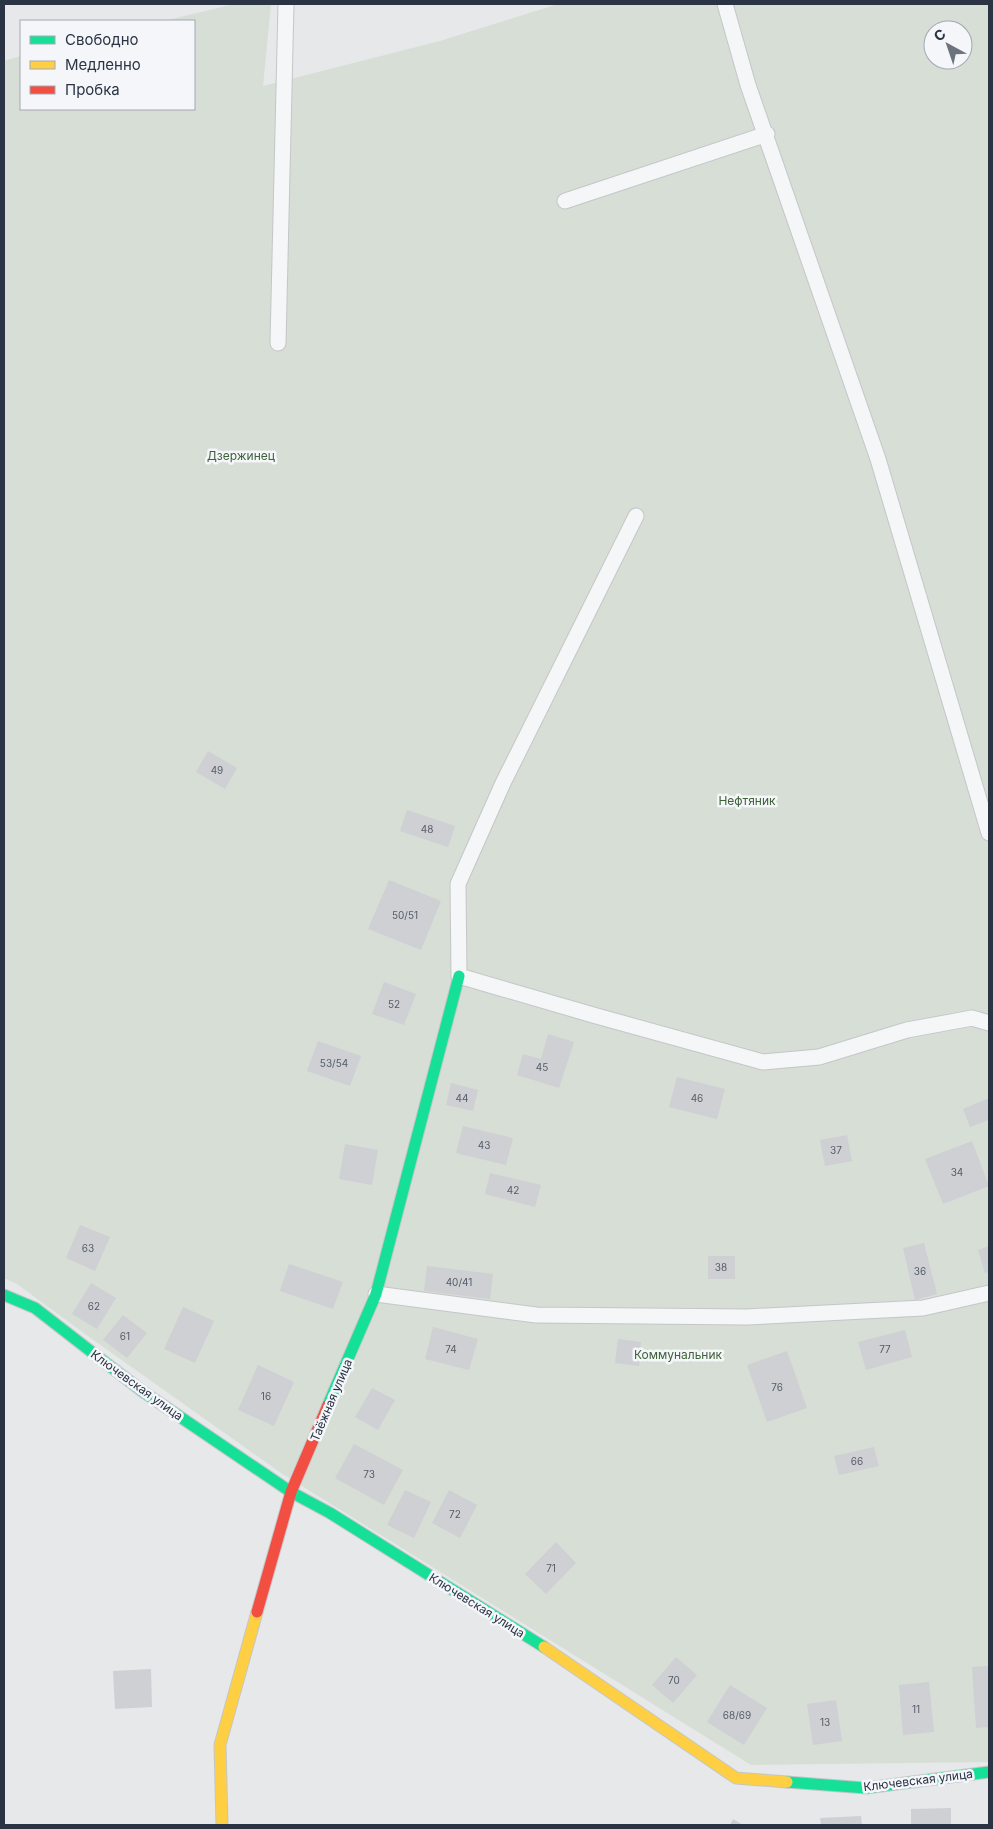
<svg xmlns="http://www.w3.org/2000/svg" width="993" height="1829" viewBox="0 0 993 1829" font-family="Inter,sans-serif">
<rect width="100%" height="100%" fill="#e6e8ea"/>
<path fill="#d6ded6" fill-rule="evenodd" d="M 234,4 L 271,4 L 263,86 L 440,41 L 558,4 L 989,4 L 989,1762 L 751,1765 L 281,1473 L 92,1339 L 17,1284 L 4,1278 L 4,61 L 21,56 L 21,109 L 194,109 L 194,21 L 164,21 ZM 933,30 L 963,30 L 963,60 L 933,60 Z"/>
<path fill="#ced0d3" d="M 208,751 L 237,768 L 225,789 L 196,772 Z
M 407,810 L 455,826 L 448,847 L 400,831 Z
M 389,880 L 441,901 L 421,950 L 368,929 Z
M 384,982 L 416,994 L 404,1025 L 372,1014 Z
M 548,1034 L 574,1042 L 559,1088 L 517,1075 L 523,1054 L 541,1059 Z
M 318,1041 L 361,1056 L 350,1086 L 307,1071 Z
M 677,1077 L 725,1089 L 717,1119 L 669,1107 Z
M 451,1083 L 478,1090 L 473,1111 L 446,1105 Z
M 989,1098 L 989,1120 L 970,1127 L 963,1109 Z
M 463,1126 L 513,1138 L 506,1165 L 456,1153 Z
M 847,1135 L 852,1161 L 825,1166 L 820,1140 Z
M 972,1141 L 989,1186 L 943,1204 L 925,1159 Z
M 345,1144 L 378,1150 L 372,1185 L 339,1179 Z
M 490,1173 L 541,1185 L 535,1207 L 485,1194 Z
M 80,1225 L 110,1237 L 95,1271 L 66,1258 Z
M 924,1243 L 937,1294 L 915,1300 L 903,1248 Z
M 989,1246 L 989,1272 L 985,1273 L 978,1250 Z
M 708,1256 L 735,1256 L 735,1279 L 708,1279 Z
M 289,1264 L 343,1282 L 333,1309 L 280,1291 Z
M 427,1266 L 493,1274 L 490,1299 L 424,1291 Z
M 91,1283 L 116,1298 L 97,1329 L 72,1314 Z
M 183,1307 L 214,1321 L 195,1363 L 164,1349 Z
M 123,1315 L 147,1333 L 127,1358 L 103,1340 Z
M 433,1327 L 478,1339 L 469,1370 L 425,1359 Z
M 905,1330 L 912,1357 L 866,1370 L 858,1342 Z
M 618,1339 L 641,1342 L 639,1366 L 615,1363 Z
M 787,1351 L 807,1408 L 767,1422 L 747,1365 Z
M 258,1365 L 294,1382 L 274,1426 L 238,1410 Z
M 372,1388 L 395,1400 L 378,1430 L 355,1417 Z
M 354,1444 L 403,1470 L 384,1505 L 335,1478 Z
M 874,1447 L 879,1466 L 839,1475 L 834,1456 Z
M 405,1490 L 431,1502 L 414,1538 L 387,1525 Z
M 449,1490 L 477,1505 L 460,1538 L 432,1523 Z
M 556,1542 L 576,1563 L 546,1594 L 525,1574 Z
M 676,1657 L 697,1675 L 673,1703 L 652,1685 Z
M 989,1666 L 989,1727 L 976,1728 L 972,1667 Z
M 151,1669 L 152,1707 L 115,1709 L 113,1671 Z
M 929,1682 L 934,1732 L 903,1735 L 899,1685 Z
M 730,1685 L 767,1708 L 744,1745 L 707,1722 Z
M 836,1700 L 842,1741 L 813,1745 L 807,1704 Z
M 951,1808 L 951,1825 L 911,1825 L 911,1809 Z
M 861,1816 L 862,1825 L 821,1825 L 820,1818 Z
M 733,1819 L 743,1825 L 730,1825 Z"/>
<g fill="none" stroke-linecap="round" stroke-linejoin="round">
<defs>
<path id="lane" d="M 725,4 L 748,85 L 878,459 L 989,833
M 565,201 L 767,134
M 278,343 L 286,4
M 636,516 L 503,783 L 458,884 L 459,976 L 593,1015 L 763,1062 L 819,1057 L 907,1030 L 972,1018 L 989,1023
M 376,1294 L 536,1315 L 747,1317 L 923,1308 L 989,1293"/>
<path id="fast" d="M 4,1295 L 35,1308 L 142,1391 L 291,1492 L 330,1513 L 544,1647
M 328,1405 L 376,1294 L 459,976
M 787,1782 L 866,1788 L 989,1772"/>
<path id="slow" d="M 544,1647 L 736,1778 L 787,1782
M 222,1825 L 220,1745 L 257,1612"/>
<path id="jam" d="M 257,1612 L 291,1492 L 328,1405"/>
</defs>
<use href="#lane" stroke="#c4c6c8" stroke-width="17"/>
<use href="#fast" stroke="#c4c6c8" stroke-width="13"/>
<use href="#slow" stroke="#c4c6c8" stroke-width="13"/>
<use href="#jam" stroke="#c4c6c8" stroke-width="13"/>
<use href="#lane" stroke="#f5f6f7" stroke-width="15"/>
<use href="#fast" stroke="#16e098" stroke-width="11"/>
<use href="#slow" stroke="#ffcf43" stroke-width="11"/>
<use href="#jam" stroke="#f24e42" stroke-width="11"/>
</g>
<g text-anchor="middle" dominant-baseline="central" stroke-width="5" stroke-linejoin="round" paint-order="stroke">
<g font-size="10" fill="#545c69">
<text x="217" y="770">49</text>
<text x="427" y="829">48</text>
<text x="405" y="915">50/51</text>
<text x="394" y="1004">52</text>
<text x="334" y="1063">53/54</text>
<text x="542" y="1067">45</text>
<text x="462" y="1098">44</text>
<text x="697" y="1098">46</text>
<text x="484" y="1145">43</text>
<text x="836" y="1150">37</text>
<text x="957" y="1172">34</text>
<text x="513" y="1190">42</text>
<text x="88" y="1248">63</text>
<text x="721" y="1267">38</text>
<text x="920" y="1271">36</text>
<text x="459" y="1282">40/41</text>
<text x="94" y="1306">62</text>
<text x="125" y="1336">61</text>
<text x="451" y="1349">74</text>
<text x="885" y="1349">77</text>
<text x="777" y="1387">76</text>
<text x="266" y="1396">16</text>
<text x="857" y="1461">66</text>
<text x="369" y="1474">73</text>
<text x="455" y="1514">72</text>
<text x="551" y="1568">71</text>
<text x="674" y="1680">70</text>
<text x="916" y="1709">11</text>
<text x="737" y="1715">68/69</text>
<text x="825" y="1722">13</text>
</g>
<g font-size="12" fill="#3f6138" stroke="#f4f6f9">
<text x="241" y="455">Дзержинец</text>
<text x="747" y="800">Нефтяник</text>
<text x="678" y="1354">Коммунальник</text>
</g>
<g font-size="12" fill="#2b3445" stroke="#f4f6f9">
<text transform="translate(137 1385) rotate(36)">Ключевская улица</text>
<text transform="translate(331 1400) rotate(-67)">Таёжная улица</text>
<text transform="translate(477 1605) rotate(32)">Ключевская улица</text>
<text transform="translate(918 1780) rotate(-7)">Ключевская улица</text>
</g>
</g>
<rect width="993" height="1829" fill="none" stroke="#2b3445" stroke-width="10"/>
<rect x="20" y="20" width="175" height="90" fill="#f4f6f9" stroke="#a4a8b1"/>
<rect x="30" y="36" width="25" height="8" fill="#16e098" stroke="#a4a8b1"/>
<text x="65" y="45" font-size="15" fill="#2b3445">Свободно</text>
<rect x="30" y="61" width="25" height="8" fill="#ffcf43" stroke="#a4a8b1"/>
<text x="65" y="70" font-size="15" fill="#2b3445">Медленно</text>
<rect x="30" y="86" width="25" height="8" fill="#f24e42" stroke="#a4a8b1"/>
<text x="65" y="95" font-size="15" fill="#2b3445">Пробка</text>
<g transform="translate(948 45) rotate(320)"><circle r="24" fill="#f4f6f9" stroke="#a4a8b1"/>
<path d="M0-4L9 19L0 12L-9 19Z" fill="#6c737f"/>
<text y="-8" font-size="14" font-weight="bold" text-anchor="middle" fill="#2b3445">С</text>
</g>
</svg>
